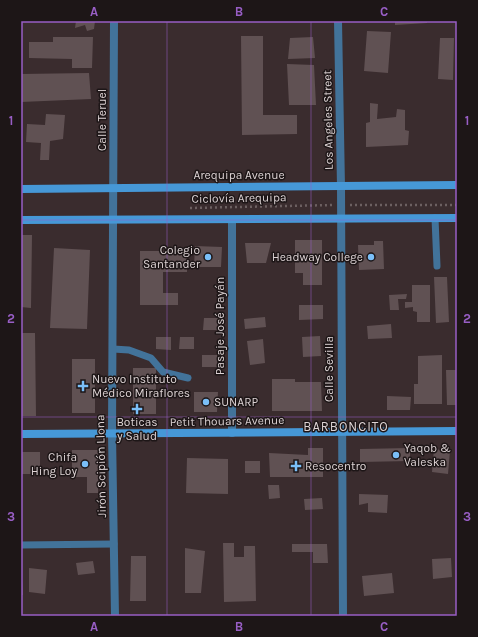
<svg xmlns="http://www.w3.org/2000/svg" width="478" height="637" viewBox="0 0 478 637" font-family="Karla,sans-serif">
<rect width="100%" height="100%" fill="#3a2c2e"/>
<path fill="#605153" d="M 76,21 L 95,21 L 94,29 L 87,31 L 85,25 L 75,28 Z
M 395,21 L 427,21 L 427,23 L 395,25 Z
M 367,31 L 391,32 L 388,73 L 364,71 Z
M 241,36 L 263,36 L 263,115 L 297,115 L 297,134 L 242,135 Z
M 53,37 L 93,37 L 92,68 L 72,68 L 72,59 L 29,58 L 29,42 L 53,42 Z
M 313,37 L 315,58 L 288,59 L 290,38 Z
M 440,38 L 454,38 L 453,80 L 438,79 Z
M 287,64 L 314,65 L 316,105 L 289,105 Z
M 89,73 L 91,99 L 21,102 L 21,74 Z
M 370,103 L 378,104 L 377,119 L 396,117 L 397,109 L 405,110 L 405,130 L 409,131 L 408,145 L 366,147 L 366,123 L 370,122 Z
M 46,114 L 65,115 L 63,139 L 50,141 L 49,160 L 40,160 L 41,143 L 26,142 L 27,124 L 45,125 Z
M 21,235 L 32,235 L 31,308 L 21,307 Z
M 295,240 L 322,240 L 322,285 L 303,285 L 303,273 L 295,273 Z
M 374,241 L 383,241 L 384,269 L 359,270 L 358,245 L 374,245 Z
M 245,243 L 271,243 L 266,263 L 247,263 Z
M 195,246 L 222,247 L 221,267 L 194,267 Z
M 54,248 L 90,250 L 87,329 L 50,328 Z
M 140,251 L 187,251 L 187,272 L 163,272 L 163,293 L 178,293 L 178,305 L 140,305 Z
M 434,277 L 447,277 L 449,322 L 436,323 Z
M 412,285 L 430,285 L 430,322 L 417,322 L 417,312 L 413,311 L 413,307 L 405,308 L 405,302 L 412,302 Z
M 407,294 L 406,299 L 398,299 L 399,310 L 390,310 L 389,295 Z
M 299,305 L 323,305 L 323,319 L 299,320 Z
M 265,317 L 266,327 L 245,329 L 244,319 Z
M 204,318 L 218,318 L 218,330 L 203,330 Z
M 391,324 L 392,338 L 368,339 L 367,326 Z
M 21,333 L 35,333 L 36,416 L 21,416 Z
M 320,336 L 321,356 L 303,357 L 302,337 Z
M 156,337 L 171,337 L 171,350 L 156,349 Z
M 180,337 L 194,337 L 194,349 L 179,349 Z
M 263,339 L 265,363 L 250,365 L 247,341 Z
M 202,355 L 217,355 L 217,367 L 202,367 Z
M 442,355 L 442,404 L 414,404 L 414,384 L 418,384 L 418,356 Z
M 72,359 L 95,359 L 95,413 L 72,413 Z
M 133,368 L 156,368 L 156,414 L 133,414 Z
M 446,370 L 457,370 L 457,405 L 447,405 Z
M 272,379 L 295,379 L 295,382 L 321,382 L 322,411 L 272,411 Z
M 194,392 L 218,392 L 217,412 L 194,412 Z
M 387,396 L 411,397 L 410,410 L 387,410 Z
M 308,448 L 323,448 L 323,477 L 270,477 L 269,453 L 308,455 Z
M 410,448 L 410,461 L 360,462 L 360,449 Z
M 434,449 L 450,451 L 448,474 L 432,472 Z
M 72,450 L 98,450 L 98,493 L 87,493 L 87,477 L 72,477 Z
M 21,452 L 40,452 L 40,474 L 21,474 Z
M 187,458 L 228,459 L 228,494 L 186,493 Z
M 245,461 L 260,461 L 260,473 L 245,473 Z
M 268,485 L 279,485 L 280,498 L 269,499 Z
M 359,494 L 388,495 L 387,513 L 368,512 L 368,503 L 359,505 Z
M 322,498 L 323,509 L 305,510 L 304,499 Z
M 223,543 L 234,543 L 234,557 L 244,557 L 244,546 L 255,546 L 256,601 L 224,602 Z
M 292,544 L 327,544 L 328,563 L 313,563 L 313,552 L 292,552 Z
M 185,548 L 205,551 L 201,593 L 185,593 Z
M 131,556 L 146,556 L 146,601 L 130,601 Z
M 451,558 L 452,577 L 433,579 L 432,559 Z
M 93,561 L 95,573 L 78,575 L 76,563 Z
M 29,568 L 47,570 L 45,594 L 29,592 Z
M 392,573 L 394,593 L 364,596 L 362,576 Z
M 21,579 L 22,579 L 23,595 L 21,595 Z"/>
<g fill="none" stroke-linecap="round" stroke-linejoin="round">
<path stroke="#6c6061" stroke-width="2.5" stroke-dasharray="2 3" stroke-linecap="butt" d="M 350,205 L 457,205
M 190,208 L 333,205"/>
<path stroke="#42739a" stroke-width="7" d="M 435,218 L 437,266
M 113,349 L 129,350 L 151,358 L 163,372 L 188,378
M 21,545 L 114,544"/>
<path stroke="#42739a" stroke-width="8" d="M 114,21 L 112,434 L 115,616
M 338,21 L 341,187 L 343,616
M 232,220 L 232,433"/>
<path stroke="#4698d7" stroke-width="8" d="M 21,189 L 457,185
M 21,220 L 457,218
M 21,434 L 457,431"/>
</g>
<path fill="none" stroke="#985ec5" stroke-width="1" stroke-opacity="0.55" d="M 167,21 L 167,616M 311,21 L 311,616M 21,220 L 457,220M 21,417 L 457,417"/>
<g fill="#7abff8" stroke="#1d1617" stroke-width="1.5">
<circle cx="208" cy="257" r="4"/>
<circle cx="371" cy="257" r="4"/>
<path d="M81 380h4v4h4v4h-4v4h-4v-4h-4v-4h4z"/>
<circle cx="206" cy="402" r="4"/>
<path d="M135 403h4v4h4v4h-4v4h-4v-4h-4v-4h4z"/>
<circle cx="396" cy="455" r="4"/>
<circle cx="85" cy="464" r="4"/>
<path d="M294 460h4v4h4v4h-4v4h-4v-4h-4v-4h4z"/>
</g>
<g text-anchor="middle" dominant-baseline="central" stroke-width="3" stroke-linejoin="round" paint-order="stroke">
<g font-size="12" fill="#ddd3d4" stroke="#1d1617">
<text transform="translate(102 120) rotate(-90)">Calle Teruel</text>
<text transform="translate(328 120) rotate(-91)">Los Angeles Street</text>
<text x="239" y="175">Arequipa Avenue</text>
<text transform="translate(239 198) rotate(-1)">Ciclovía Arequipa</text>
<text transform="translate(220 326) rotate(-90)">Pasaje José Payán</text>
<text transform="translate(329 369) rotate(-90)">Calle Sevilla</text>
<text transform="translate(227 421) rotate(-1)">Petit Thouars Avenue</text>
<text transform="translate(101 466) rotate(-91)">Jirón Scipión Llona</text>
</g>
<g font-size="12" fill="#ddd3d4" stroke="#1d1617" text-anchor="start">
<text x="200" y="250" text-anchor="end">Colegio<tspan x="200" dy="14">Santander</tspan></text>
<text x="363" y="257" text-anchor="end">Headway College</text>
<text x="92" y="379">Nuevo Instituto<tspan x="92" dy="14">Médico Miraflores</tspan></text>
<text x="214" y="402">SUNARP</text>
<text x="137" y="422" text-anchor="middle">Boticas<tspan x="137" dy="14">y Salud</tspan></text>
<text x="404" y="448">Yaqob &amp;<tspan x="404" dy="14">Valeska</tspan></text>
<text x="77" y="457" text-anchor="end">Chifa<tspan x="77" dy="14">Hing Loy</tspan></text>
<text x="305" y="466">Resocentro</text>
</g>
<g font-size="13" letter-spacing="1" fill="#ddd3d4" stroke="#1d1617">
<text x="346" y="426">BARBONCITO</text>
</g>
</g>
<rect width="478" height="637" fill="none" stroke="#1d1617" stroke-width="44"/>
<rect x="22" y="22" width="434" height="593" fill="none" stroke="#985ec5" stroke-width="1.5"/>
<g font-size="13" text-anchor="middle" font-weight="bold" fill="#985ec5">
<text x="94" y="16">A</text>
<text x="239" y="16">B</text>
<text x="384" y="16">C</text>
<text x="11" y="125">1</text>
<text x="467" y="125">1</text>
<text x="11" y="323">2</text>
<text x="467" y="323">2</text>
<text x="11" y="521">3</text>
<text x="467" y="521">3</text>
<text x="94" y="631">A</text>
<text x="239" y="631">B</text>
<text x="384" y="631">C</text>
</g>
</svg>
